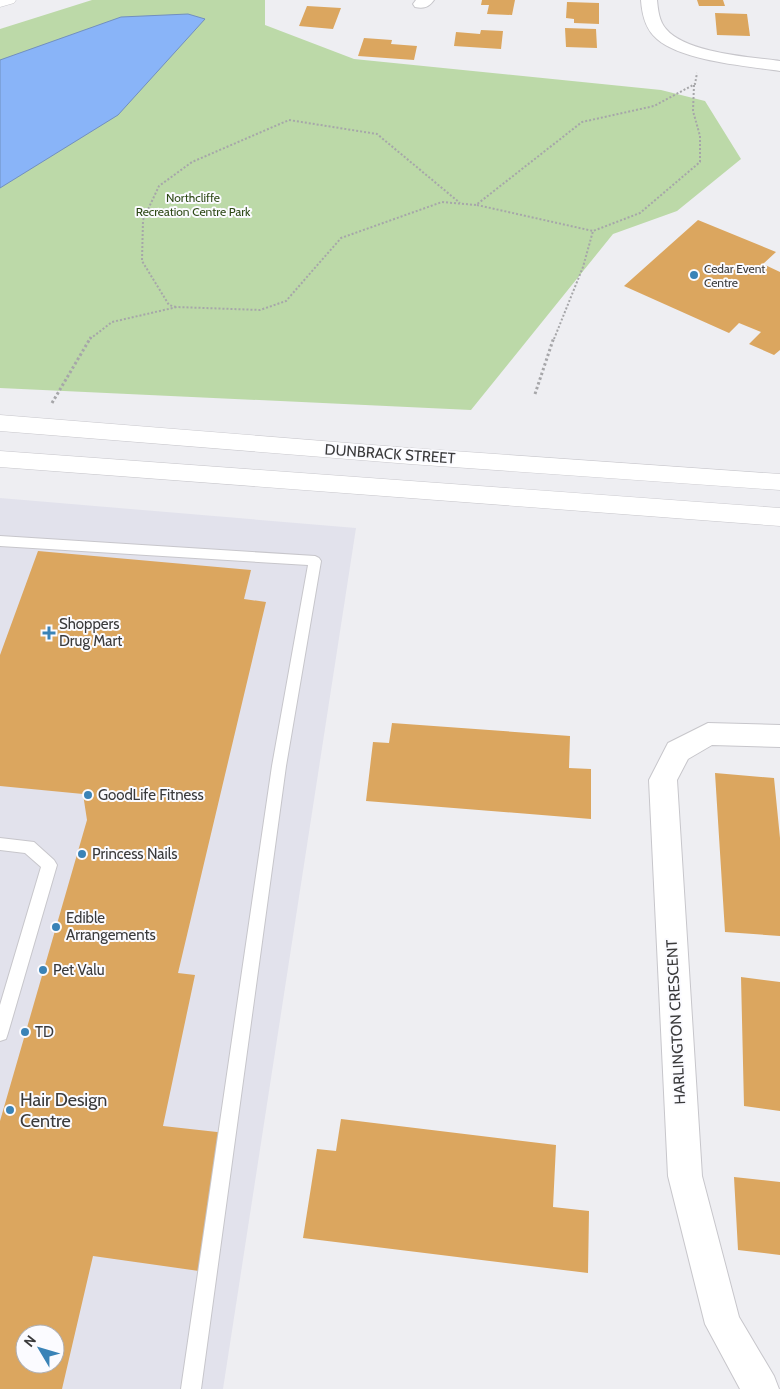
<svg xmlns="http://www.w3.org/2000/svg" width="780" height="1389" viewBox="0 0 780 1389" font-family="Cabin,sans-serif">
<rect width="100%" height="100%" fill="#eeeef2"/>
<path fill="#e2e2ec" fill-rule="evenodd" d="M 0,498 L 356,528 L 223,1389 L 0,1389 ZM 25,1334 L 55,1334 L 55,1364 L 25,1364 Z"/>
<path fill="#bcd9a8" d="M 92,0 L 265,0 L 265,25 L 354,59 L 661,90 L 705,101 L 741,159 L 677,211 L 613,234 L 471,410 L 0,388 L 0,29 Z"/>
<path fill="#89b4f8" stroke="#718fbf" d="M 188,14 L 205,19 L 118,115 L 0,188 L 0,60 L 121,17 Z"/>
<path fill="#dba65f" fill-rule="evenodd" d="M 482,0 L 515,0 L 512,15 L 487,14 L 489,5 L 481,5 Z
M 697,0 L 723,0 L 725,6 L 699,6 Z
M 567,2 L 599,3 L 599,24 L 574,23 L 574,19 L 566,18 Z
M 307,6 L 341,8 L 333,29 L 299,26 Z
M 715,13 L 747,14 L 750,36 L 717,35 Z
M 565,28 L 596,29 L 597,48 L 566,47 Z
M 481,30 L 503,31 L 501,49 L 454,46 L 456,32 L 480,34 Z
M 364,38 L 392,40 L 391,44 L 417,46 L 414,60 L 358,56 Z
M 698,220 L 776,252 L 763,264 L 780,272 L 780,350 L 774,355 L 749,344 L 761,332 L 739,323 L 729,333 L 624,286 Z
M 38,551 L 251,570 L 244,599 L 266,602 L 178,973 L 195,975 L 163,1126 L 226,1133 L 199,1271 L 93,1256 L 62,1389 L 0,1389 L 0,1121 L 87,820 L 83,794 L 0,786 L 0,655 ZM 25,1334 L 55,1334 L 55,1364 L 25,1364 Z
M 392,723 L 570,736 L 569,768 L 591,769 L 591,819 L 366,801 L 373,742 L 389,743 Z
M 715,773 L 774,778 L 780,838 L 780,936 L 725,932 Z
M 741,977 L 780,982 L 780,1111 L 744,1106 Z
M 341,1119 L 556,1145 L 553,1207 L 589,1211 L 588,1273 L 303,1238 L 317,1149 L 336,1151 Z
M 734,1177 L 780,1182 L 780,1255 L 738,1250 Z"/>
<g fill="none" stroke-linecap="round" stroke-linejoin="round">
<defs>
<path id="service" d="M 0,536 L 315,556 L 319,558 L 321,561 L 286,766 L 201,1389 L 181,1389 L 272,766 L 308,565 L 0,546 Z
M 0,838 L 34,842 L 54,860 L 57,865 L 8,1033 L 6,1039 L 0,1041 L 0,1005 L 41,867 L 25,853 L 0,850 Z"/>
<path id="minor" d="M 434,0 C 429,7 424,9 415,7 L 413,4 L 416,0 Z
M 641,0 L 657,0 C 658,10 659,21 666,29 C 686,53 750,57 780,61 L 780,71 C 747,66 682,61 657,39 C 645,29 642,14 641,0 Z
M 708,723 L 780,725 L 780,747 L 712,745 L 688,759 L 677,780 L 702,1176 L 739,1317 L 774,1376 L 779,1389 L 740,1389 L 705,1324 L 668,1176 L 649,780 L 668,743 Z"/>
<path id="secondary" d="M 0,0 L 16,0 L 14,3 L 0,7 Z
M 0,415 L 410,448 L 780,474 L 780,490 L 410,464 L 0,431 Z
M 0,451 L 780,508 L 780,526 L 0,467 Z"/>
</defs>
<use href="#service" stroke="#c7c6cb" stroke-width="2"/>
<use href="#minor" stroke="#c7c6cb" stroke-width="2"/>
<use href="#secondary" stroke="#c7c6cb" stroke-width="1"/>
<path stroke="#a6a6a9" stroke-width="2" stroke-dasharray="2 2" stroke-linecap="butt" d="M 477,205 L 593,231
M 176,307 L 169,305 L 142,261 L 143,220 L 159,186 L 192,162 L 289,120 L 377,134 L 460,203
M 90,339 L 112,322 L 177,307 L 260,310 L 286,301 L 341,238 L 442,202 L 476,205 L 582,122 L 654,106 L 695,84 L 697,73
M 554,339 L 583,267 L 593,231 L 640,213 L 700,162 L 700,136 L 693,111 L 694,85"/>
<path stroke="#a6a6a9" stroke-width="3" stroke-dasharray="2.5 2.5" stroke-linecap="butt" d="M 535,394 L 554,337
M 52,403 L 91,337"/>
<use href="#service" fill="#fff" fill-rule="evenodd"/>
<use href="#minor" fill="#fff" fill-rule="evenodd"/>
<use href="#secondary" fill="#fff" fill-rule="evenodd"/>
</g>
<g fill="#3a83b7" stroke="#fbfbff" stroke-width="2">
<circle cx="694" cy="275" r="5"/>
<path d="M46.5 625.5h5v5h5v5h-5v5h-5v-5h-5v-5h5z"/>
<circle cx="88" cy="795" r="5"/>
<circle cx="82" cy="854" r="5"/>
<circle cx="56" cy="927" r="5"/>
<circle cx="43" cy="970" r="5"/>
<circle cx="25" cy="1032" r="5"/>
<circle cx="10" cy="1110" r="5"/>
</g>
<g text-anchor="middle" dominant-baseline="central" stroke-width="4" stroke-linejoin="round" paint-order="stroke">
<g font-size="12" fill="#2e4916" stroke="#fbfbff">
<text x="193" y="197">Northcliffe<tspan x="193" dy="14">Recreation Centre Park</tspan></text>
</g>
<g font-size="12" fill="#3a3a3b" stroke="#fbfbff" text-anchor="start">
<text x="704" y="268">Cedar Event<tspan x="704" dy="14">Centre</tspan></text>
</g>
<g font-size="15" fill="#3a3a3b" stroke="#fbfbff">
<text transform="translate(390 454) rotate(4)">DUNBRACK STREET</text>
<text transform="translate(676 1022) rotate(-93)">HARLINGTON CRESCENT</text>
</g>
<g font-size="15" fill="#3a3a3b" stroke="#fbfbff" text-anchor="start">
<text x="59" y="624">Shoppers<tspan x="59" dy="17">Drug Mart</tspan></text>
<text x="98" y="795">GoodLife Fitness</text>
<text x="92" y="854">Princess Nails</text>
<text x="66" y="918">Edible<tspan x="66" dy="17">Arrangements</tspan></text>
<text x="53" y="970">Pet Valu</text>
<text x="35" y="1032">TD</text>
</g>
<g font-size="18" fill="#3a3a3b" stroke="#fbfbff" text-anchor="start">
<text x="20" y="1100">Hair Design<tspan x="20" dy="21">Centre</tspan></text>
</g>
</g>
<g transform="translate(40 1349) rotate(308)"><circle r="24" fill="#fbfbff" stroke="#aeaeb1"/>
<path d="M0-4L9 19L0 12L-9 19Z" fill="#3a83b7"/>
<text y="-8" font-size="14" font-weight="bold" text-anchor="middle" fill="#3a3a3b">N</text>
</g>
</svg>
